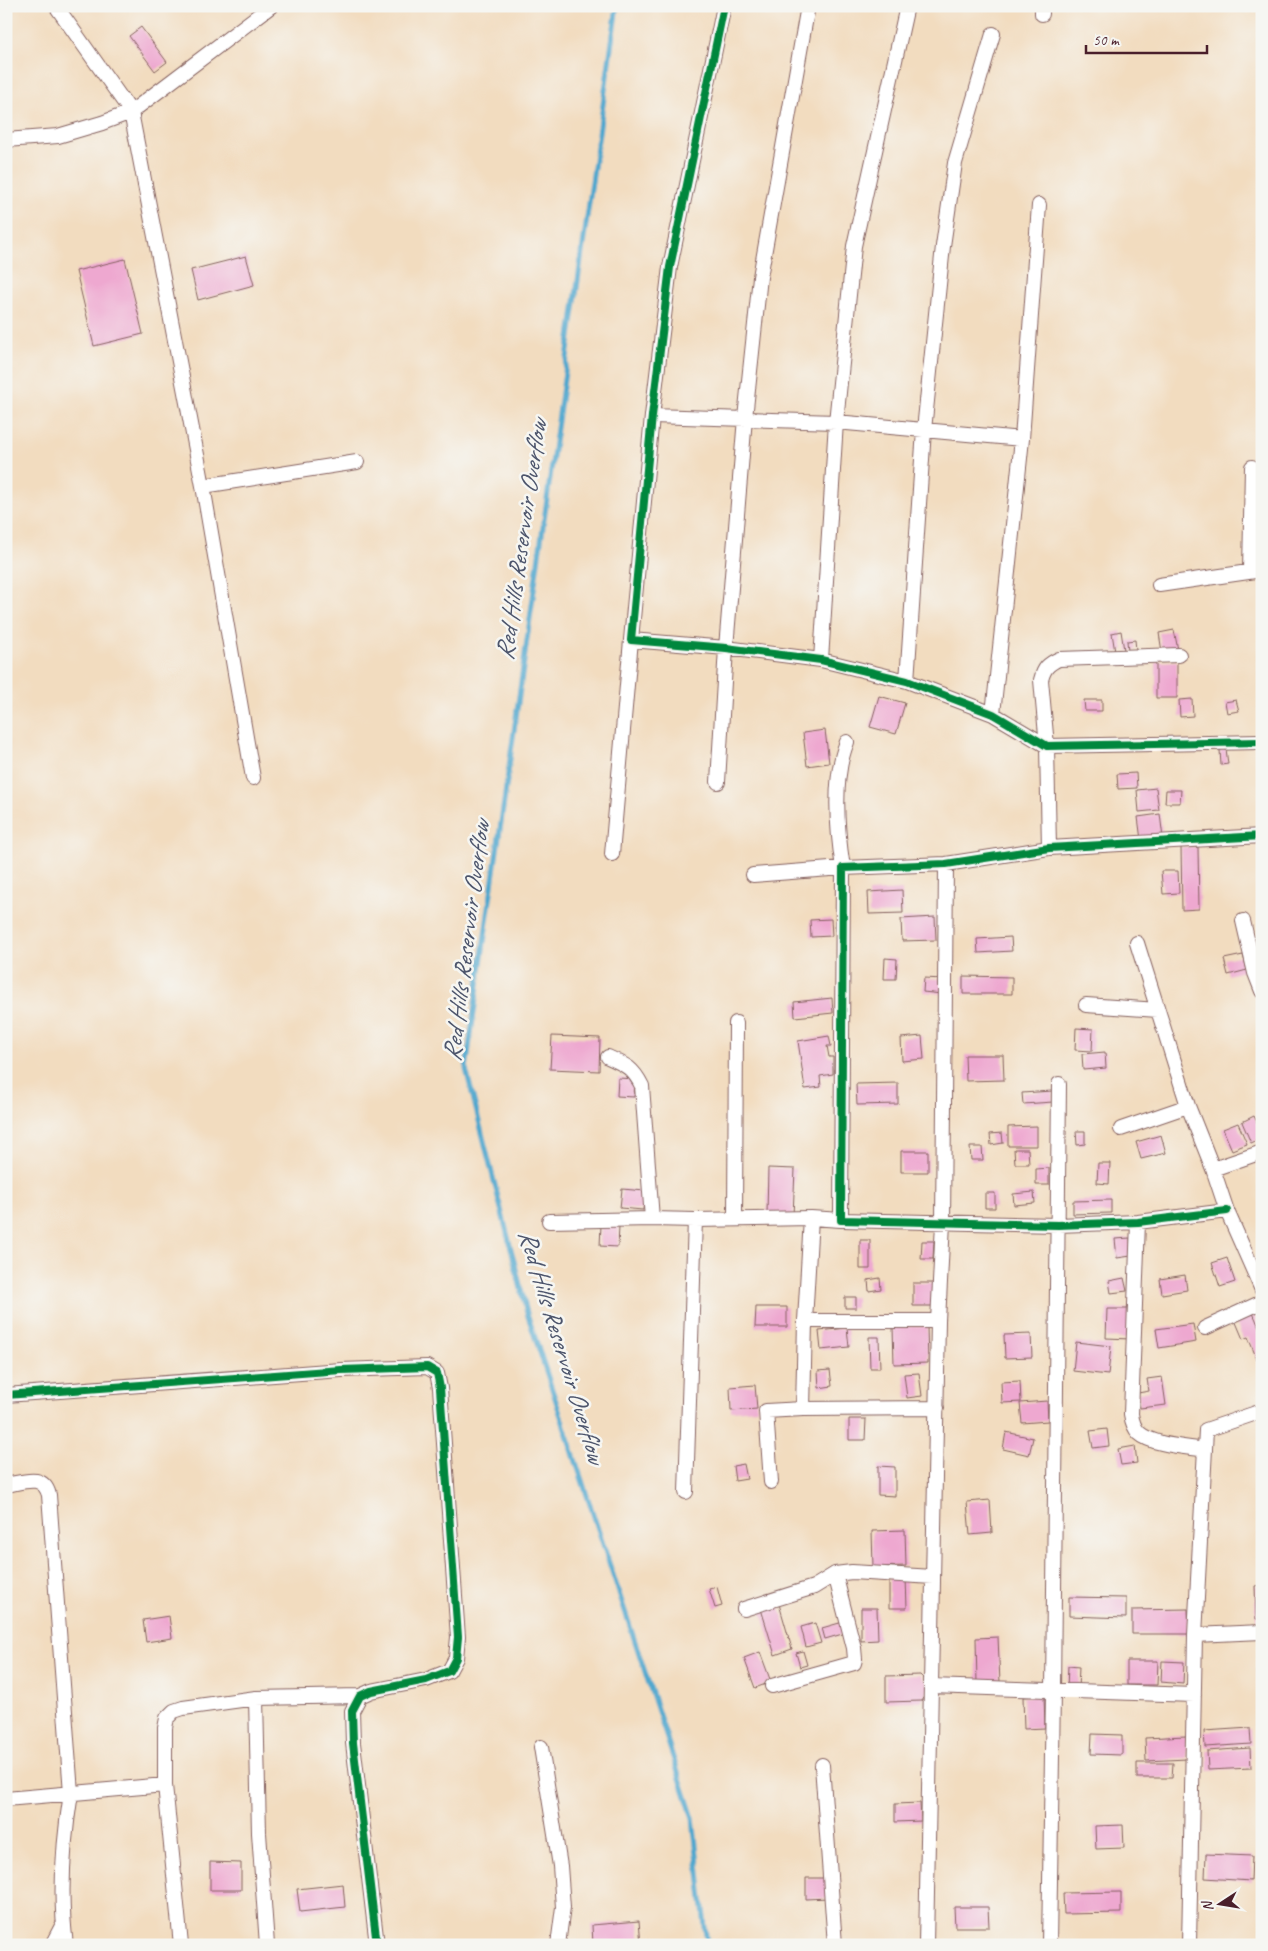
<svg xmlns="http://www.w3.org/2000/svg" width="1268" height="1951" viewBox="0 0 1268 1951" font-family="Caveat,sans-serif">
<rect width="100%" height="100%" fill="#f6f6f2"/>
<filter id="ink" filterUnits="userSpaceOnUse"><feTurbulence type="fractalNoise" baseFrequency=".02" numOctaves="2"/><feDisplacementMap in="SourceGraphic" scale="10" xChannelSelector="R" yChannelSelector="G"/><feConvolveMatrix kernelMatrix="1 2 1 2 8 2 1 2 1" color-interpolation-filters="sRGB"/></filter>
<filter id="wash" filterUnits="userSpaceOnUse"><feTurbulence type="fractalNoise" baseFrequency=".0096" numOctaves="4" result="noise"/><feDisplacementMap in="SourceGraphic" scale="20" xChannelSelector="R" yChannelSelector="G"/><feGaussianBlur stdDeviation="1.12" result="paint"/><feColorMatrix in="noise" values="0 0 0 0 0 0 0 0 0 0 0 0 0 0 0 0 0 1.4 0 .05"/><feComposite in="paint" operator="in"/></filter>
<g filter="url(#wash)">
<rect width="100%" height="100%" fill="#f2dcbf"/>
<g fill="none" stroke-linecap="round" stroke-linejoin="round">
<path stroke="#51a7ce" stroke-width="5" d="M 617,6 L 466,1069 L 527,1313 L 693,1818 L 707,1945"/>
</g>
<g id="blocks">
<path fill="#eea8d0" d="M 141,27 L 167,62 L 155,71 L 129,36 Z
M 246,256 L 254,285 L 198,300 L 191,270 Z
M 125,259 L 143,334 L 94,346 L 76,271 Z
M 1174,630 L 1178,650 L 1162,652 L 1159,633 Z
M 1121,631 L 1124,650 L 1115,652 L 1112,633 Z
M 1135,640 L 1136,650 L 1128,651 L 1127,641 Z
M 1177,661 L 1177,698 L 1156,698 L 1156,662 Z
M 879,696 L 905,703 L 896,734 L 870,727 Z
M 1192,699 L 1193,716 L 1180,717 L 1179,700 Z
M 1084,700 L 1102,700 L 1102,711 L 1085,711 Z
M 1236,700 L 1239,711 L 1227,713 L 1225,702 Z
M 825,730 L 829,763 L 807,766 L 803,733 Z
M 1226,749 L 1228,764 L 1221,765 L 1220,750 Z
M 1136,773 L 1137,788 L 1118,789 L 1117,774 Z
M 1156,788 L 1159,810 L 1139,812 L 1137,790 Z
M 1166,790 L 1181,790 L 1180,803 L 1165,803 Z
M 1160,814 L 1163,838 L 1141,840 L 1138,817 Z
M 1181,847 L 1198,847 L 1199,909 L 1182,910 Z
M 1161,871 L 1178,871 L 1179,893 L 1163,894 Z
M 902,890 L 903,913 L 869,914 L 868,892 Z
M 935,917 L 936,940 L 902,941 L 901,919 Z
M 831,919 L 832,936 L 811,937 L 810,920 Z
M 1011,937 L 1012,951 L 978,953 L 977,939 Z
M 1243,955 L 1247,970 L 1228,975 L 1224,959 Z
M 885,958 L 897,959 L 896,979 L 884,979 Z
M 963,976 L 1012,977 L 1012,994 L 963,994 Z
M 924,978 L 943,979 L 942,994 L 923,992 Z
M 832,998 L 833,1013 L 795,1017 L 794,1002 Z
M 1076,1028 L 1093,1029 L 1092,1051 L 1075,1050 Z
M 552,1036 L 600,1038 L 599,1071 L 550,1069 Z
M 829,1036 L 831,1046 L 827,1046 L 829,1057 L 833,1057 L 833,1074 L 820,1076 L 821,1087 L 805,1089 L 798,1041 Z
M 922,1036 L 924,1059 L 902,1061 L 901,1038 Z
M 1105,1052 L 1106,1068 L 1083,1070 L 1082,1054 Z
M 965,1055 L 1003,1055 L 1004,1080 L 966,1081 Z
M 618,1078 L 635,1079 L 634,1097 L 617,1096 Z
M 898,1083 L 898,1104 L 857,1105 L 856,1084 Z
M 1052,1091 L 1053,1102 L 1023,1104 L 1022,1093 Z
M 1254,1116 L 1262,1132 L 1262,1138 L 1251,1143 L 1242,1122 Z
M 1238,1123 L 1247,1144 L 1232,1150 L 1223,1129 Z
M 1037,1126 L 1037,1146 L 1008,1146 L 1008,1127 Z
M 1076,1131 L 1085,1131 L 1085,1144 L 1077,1145 Z
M 1002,1133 L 1003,1143 L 991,1145 L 990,1134 Z
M 1161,1135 L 1166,1153 L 1141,1159 L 1136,1142 Z
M 970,1147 L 982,1147 L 983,1160 L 971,1160 Z
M 1014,1149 L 1028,1149 L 1029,1164 L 1015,1164 Z
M 901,1151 L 928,1151 L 928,1172 L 901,1172 Z
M 1098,1163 L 1110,1163 L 1109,1184 L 1097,1183 Z
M 768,1168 L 795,1169 L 793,1216 L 767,1215 Z
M 1049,1168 L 1049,1185 L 1036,1185 L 1036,1169 Z
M 622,1189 L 645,1191 L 643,1210 L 620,1208 Z
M 1034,1192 L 1035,1203 L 1014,1205 L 1013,1194 Z
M 985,1193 L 995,1193 L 995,1208 L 985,1208 Z
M 1111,1200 L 1111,1213 L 1073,1214 L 1073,1201 Z
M 601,1225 L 619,1226 L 618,1247 L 600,1246 Z
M 1130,1238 L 1131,1256 L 1117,1258 L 1115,1239 Z
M 860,1240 L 870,1240 L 870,1269 L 860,1269 Z
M 922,1241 L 934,1241 L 933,1259 L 921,1259 Z
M 1227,1258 L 1235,1282 L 1220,1287 L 1212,1263 Z
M 1185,1275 L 1187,1290 L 1162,1294 L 1160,1279 Z
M 880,1278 L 881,1289 L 869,1291 L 868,1280 Z
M 1124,1278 L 1127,1291 L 1111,1293 L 1109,1281 Z
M 913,1283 L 935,1283 L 935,1306 L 913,1306 Z
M 845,1297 L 856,1297 L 856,1308 L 845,1308 Z
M 756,1307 L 787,1307 L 787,1327 L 755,1327 Z
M 1107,1309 L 1130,1309 L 1130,1339 L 1106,1338 Z
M 1253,1313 L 1262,1334 L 1262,1360 L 1258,1362 L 1248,1337 L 1243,1339 L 1235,1320 Z
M 1193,1324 L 1196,1342 L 1159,1348 L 1156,1329 Z
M 927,1326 L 928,1363 L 894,1364 L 893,1327 Z
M 847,1328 L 849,1347 L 821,1350 L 819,1331 Z
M 1031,1334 L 1032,1357 L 1005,1358 L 1004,1335 Z
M 869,1337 L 879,1337 L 880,1368 L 870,1368 Z
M 1076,1342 L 1111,1346 L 1108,1375 L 1073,1371 Z
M 830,1370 L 832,1386 L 819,1388 L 818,1371 Z
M 919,1373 L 922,1396 L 907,1398 L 904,1374 Z
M 1162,1377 L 1166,1405 L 1140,1408 L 1138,1393 L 1149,1391 L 1147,1379 Z
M 1020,1381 L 1021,1402 L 1002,1403 L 1001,1382 Z
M 755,1385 L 757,1409 L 731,1411 L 730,1387 Z
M 1047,1401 L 1048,1421 L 1022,1423 L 1020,1403 Z
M 849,1419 L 866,1419 L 865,1440 L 849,1440 Z
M 1107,1429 L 1109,1446 L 1093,1448 L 1090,1431 Z
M 1006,1432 L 1033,1438 L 1029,1455 L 1003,1449 Z
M 1135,1446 L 1137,1463 L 1121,1465 L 1118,1449 Z
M 744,1464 L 747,1479 L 735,1481 L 733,1466 Z
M 878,1466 L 895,1467 L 895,1496 L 878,1495 Z
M 990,1500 L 992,1533 L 970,1535 L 967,1502 Z
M 905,1530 L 906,1566 L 873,1567 L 872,1531 Z
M 889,1578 L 906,1578 L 907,1608 L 889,1608 Z
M 1262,1585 L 1262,1619 L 1256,1619 L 1255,1586 Z
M 717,1587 L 722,1606 L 715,1608 L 709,1589 Z
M 1069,1597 L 1126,1598 L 1126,1618 L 1069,1616 Z
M 779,1604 L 792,1649 L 775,1655 L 761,1609 Z
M 861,1608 L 877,1608 L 878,1640 L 861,1641 Z
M 1188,1609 L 1189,1634 L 1132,1634 L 1132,1610 Z
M 169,1616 L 172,1638 L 146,1642 L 143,1620 Z
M 843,1622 L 846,1633 L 825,1639 L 822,1628 Z
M 815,1623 L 821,1643 L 806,1647 L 801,1627 Z
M 998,1637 L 1000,1683 L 977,1684 L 976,1638 Z
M 803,1651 L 807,1665 L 800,1667 L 796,1653 Z
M 760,1652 L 771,1682 L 755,1688 L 744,1658 Z
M 1127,1661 L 1158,1661 L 1157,1685 L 1127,1685 Z
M 1162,1661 L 1184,1662 L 1183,1684 L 1161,1682 Z
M 1257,1661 L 1262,1661 L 1262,1693 L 1258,1693 Z
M 1068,1666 L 1079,1667 L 1078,1689 L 1067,1688 Z
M 920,1675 L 931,1686 L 921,1701 L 886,1702 L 886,1676 Z
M 1044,1696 L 1045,1728 L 1024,1729 L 1023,1697 Z
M 1250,1728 L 1251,1744 L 1205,1747 L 1204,1731 Z
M 1092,1734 L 1122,1735 L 1122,1755 L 1091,1754 Z
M 1186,1736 L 1187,1759 L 1146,1761 L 1145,1738 Z
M 1250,1748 L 1251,1768 L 1208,1770 L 1207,1751 Z
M 1137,1763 L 1173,1763 L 1172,1778 L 1137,1778 Z
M 920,1803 L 921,1821 L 895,1822 L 895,1804 Z
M 1123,1825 L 1124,1848 L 1096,1849 L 1095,1826 Z
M 1206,1854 L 1252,1856 L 1251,1881 L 1205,1878 Z
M 210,1862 L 241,1863 L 241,1890 L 210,1890 Z
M 806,1878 L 828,1878 L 828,1898 L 806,1899 Z
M 343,1884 L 345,1907 L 300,1912 L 297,1889 Z
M 1121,1892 L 1121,1913 L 1064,1914 L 1063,1893 Z
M 954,1907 L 988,1907 L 989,1927 L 955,1927 Z
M 639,1921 L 641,1945 L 593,1945 L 592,1925 Z"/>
</g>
</g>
<g filter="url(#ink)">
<use href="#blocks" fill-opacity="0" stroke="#85615f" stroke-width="1"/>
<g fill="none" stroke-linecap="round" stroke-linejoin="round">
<defs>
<path id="street" d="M 56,6 L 131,112 L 203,486 L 253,778
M 724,6 L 670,267 L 652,416 L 631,640 L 726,648 L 821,660 L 907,681 L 993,714 L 1047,746 L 1262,742
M 1042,6 L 1042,14
M 6,140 L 58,136 L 102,123 L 131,112 L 271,6
M 652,416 L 836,422 L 1022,439
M 203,486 L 357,462
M 1250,572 L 1252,467
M 1159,585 L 1262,570
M 821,660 L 836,422 L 854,246 L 907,6
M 907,681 L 924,430 L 943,246 L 955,163 L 993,34
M 993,714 L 1022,439 L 1039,205
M 718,782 L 726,648 L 745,418 L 760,277 L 808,6
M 1049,848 L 1047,746 L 1041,680 C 1044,668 1048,664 1059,659 L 1179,655
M 612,854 L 631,640
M 753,875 L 843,868 C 837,830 832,779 847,742
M 1243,921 L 1255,973 L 1262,991
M 1137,943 L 1188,1106 L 1213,1169 L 1227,1211 L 1262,1290
M 1086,1005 L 1158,1010
M 608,1057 C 626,1065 633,1068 642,1086 L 652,1219
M 1121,1129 L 1188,1106
M 1213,1169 L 1262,1152
M 1227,1211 L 1138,1222 L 1058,1225 L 841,1220 L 843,868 L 946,864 L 1049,848 L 1262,836
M 811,1218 L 805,1321 L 803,1409 L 937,1408
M 735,1219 L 736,1023
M 549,1221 L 652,1219 L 695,1220 L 811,1218 L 841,1220
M 1138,1222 L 1131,1414 C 1132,1421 1134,1428 1139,1433 C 1152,1445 1188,1447 1205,1450
M 805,1321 L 938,1321
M 1205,1328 L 1262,1302
M 6,1395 L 341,1370 L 427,1367 L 437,1373 L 440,1388 L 458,1637 L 456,1658 L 449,1671 L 426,1680 L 371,1691 L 360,1696 L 352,1711 L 353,1743 L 377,1945
M 771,1482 L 766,1411 L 803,1409
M 6,1485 C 24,1482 43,1473 49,1495 L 71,1793 C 63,1843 59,1894 66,1945
M 686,1492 L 695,1220
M 744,1609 L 814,1587 L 835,1574 L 852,1572 L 933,1577
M 1195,1635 L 1262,1632
M 772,1686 L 854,1663 L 855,1659 L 854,1648 L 835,1574
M 931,1686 L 1194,1695
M 541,1747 L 560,1866 L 563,1907 L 558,1945
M 822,1765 L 835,1945
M 6,1799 L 165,1785
M 52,1945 L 63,1924
M 181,1945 L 165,1785 L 165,1728 L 167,1718 L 174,1711 L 183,1708 L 256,1698
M 267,1945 L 259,1833 L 256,1698 L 360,1696
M 926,1945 L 938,1321 L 943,1223 L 946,864
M 1049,1945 L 1053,1692 L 1059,1084
M 1189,1945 L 1195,1635 L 1206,1430 L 1262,1411"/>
</defs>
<use href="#street" stroke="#85615f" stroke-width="16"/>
<use href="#street" stroke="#fff" stroke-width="14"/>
<defs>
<path id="cycleway" d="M 724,6 L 670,267 L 652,416 L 631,640 L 726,648 L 821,660 L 907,681 L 993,714 L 1047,746 L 1262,742
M 1227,1211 L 1138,1222 L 1058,1225 L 841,1220 L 843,868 L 946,864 L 1049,848 L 1262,836
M 6,1395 L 341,1370 L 427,1367 L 437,1373 L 440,1388 L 458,1637 L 456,1658 L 449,1671 L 426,1680 L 371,1691 L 360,1696 L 352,1711 L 353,1743 L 377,1945"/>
</defs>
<use href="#cycleway" stroke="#f6f6f2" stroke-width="11"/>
<use href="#cycleway" stroke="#00873e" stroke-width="8"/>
</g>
</g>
<g text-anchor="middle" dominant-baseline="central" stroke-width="5" stroke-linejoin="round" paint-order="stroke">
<g font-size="26" font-style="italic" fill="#4d556c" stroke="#f6f6f2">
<text transform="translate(521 540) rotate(-82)">Red Hills Reservoir Overflow</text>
<text transform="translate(466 941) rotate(-83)">Red Hills Reservoir Overflow</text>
<text transform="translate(562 1346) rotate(73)">Red Hills Reservoir Overflow</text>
</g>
</g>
<rect width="1268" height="1951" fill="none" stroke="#f6f6f2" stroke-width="25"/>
<g transform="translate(1220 1904) rotate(258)" stroke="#f6f6f2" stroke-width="4" paint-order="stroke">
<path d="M0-4L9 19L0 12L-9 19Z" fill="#4a1f2b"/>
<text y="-8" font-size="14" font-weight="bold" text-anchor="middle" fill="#4a1f2b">N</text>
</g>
<path d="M1086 45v8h121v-8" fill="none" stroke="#4a1f2b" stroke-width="2.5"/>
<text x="1093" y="45" font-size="15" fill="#4a1f2b" stroke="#f6f6f2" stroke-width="4" paint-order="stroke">50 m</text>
</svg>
